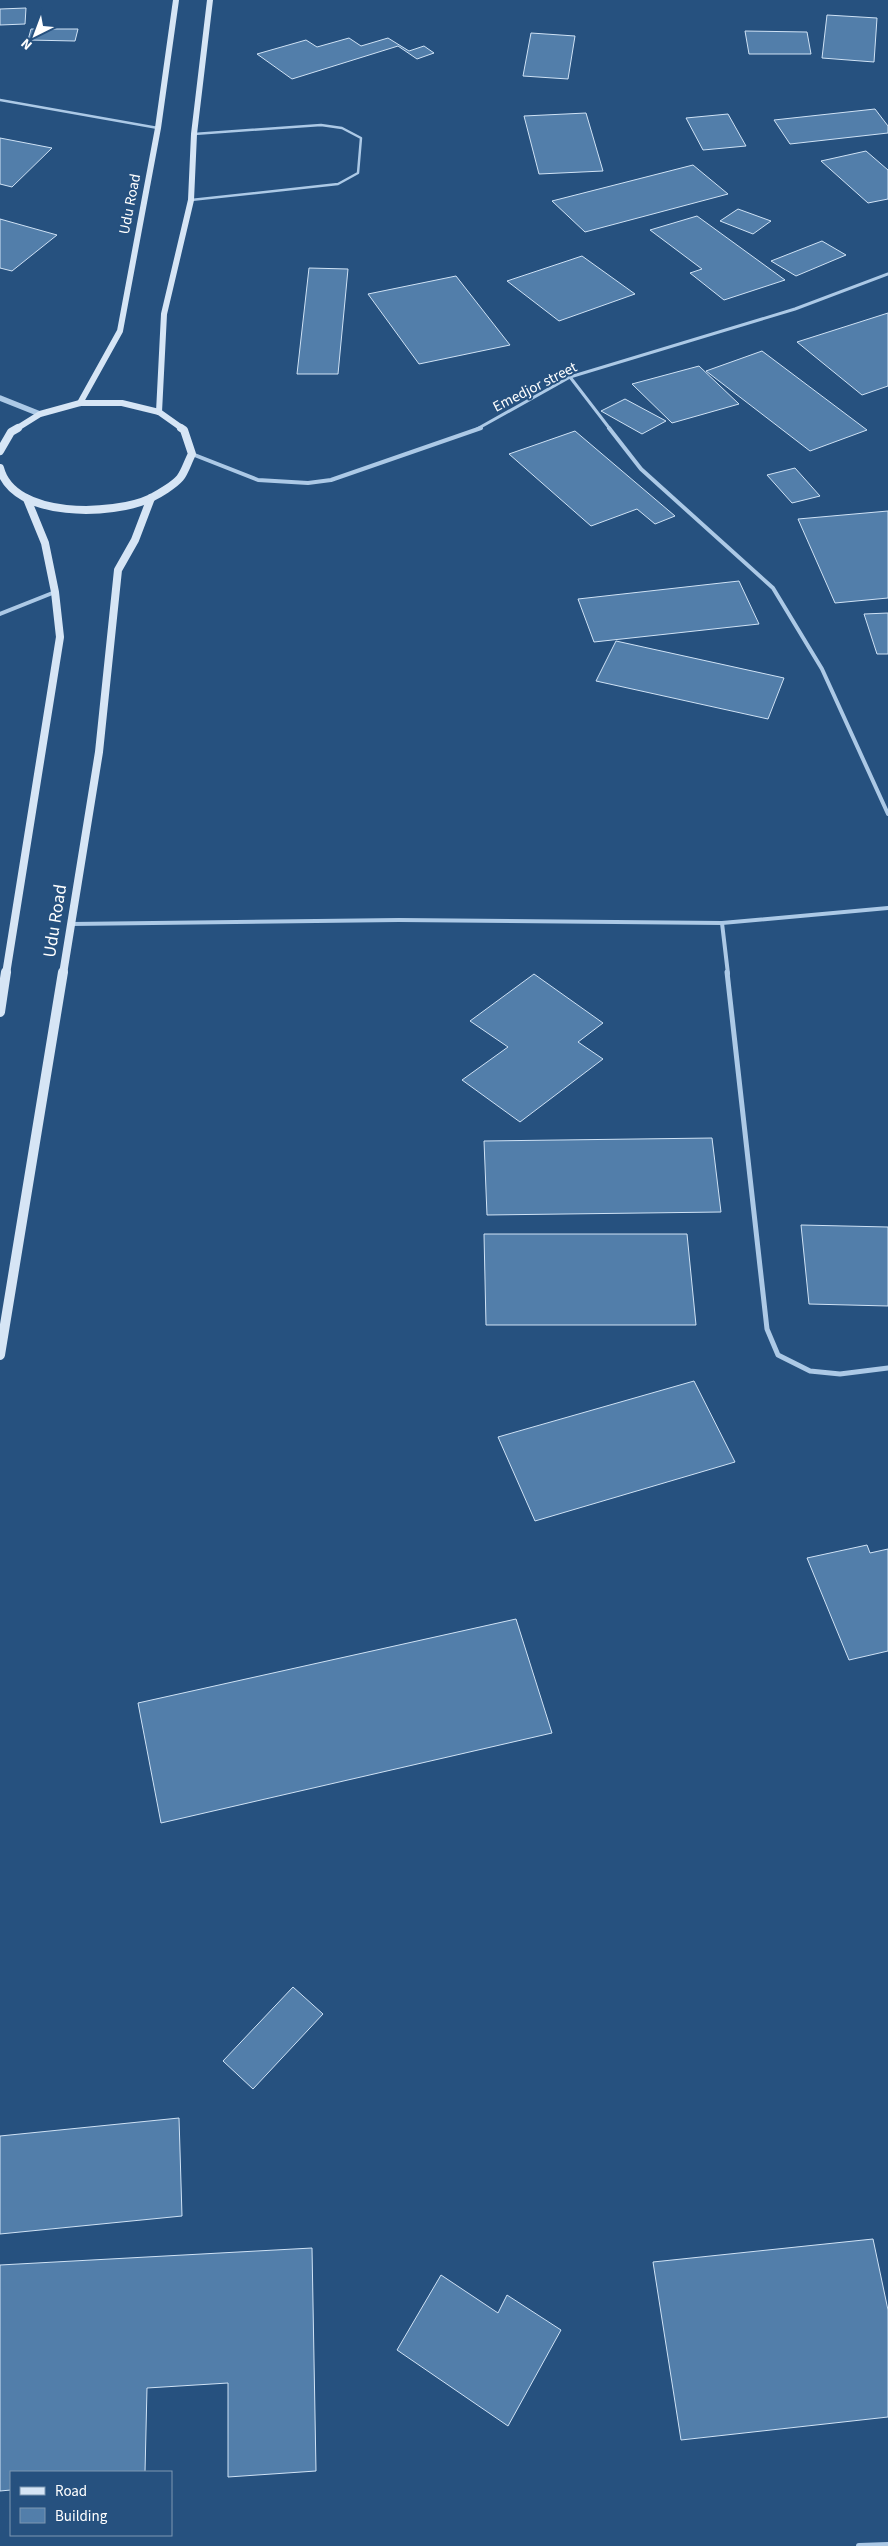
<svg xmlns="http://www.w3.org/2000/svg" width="888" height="2546" font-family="'Source Sans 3',sans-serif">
	<rect width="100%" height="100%" fill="#26517f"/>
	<g fill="#527eaa" stroke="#cfe2f5">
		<path d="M26 8 25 24 0 25V9Z"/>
		<path d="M827 15 877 18 874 62 822 58Z"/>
		<path d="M31 29H78L75 41 28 40Z"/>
		<path d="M745 31 807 32 811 54H749Z"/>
		<path d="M531 33 575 36 568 79 523 76Z"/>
		<path d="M349 38 361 46 388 38 409 51 424 46 434 53 417 59 398 46 292 79 257 54 306 40 317 47Z"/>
		<path d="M875 109 888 126V133L790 144 774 120Z"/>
		<path d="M586 113 603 171 539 174 524 116Z"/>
		<path d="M728 114 746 146 703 150 686 118Z"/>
		<path d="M0 138 52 148 12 187 0 184Z"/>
		<path d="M866 151 888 170V199L868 203 821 161Z"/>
		<path d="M693 165 728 194 585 232 552 201Z"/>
		<path d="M738 209 771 221 753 234 720 221Z"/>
		<path d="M697 216 785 280 724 300 690 273 702 269 650 230Z"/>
		<path d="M0 219 57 235 12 271 0 268Z"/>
		<path d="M822 241 846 255 796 276 771 261Z"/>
		<path d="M582 256 635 294 559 321 507 281Z"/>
		<path d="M309 268 348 269 338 374H297Z"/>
		<path d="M456 276 510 345 419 364 368 294Z"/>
		<path d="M888 313V386L862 395 797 342Z"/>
		<path d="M762 351 867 430 810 451 706 371Z"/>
		<path d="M699 366 739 404 672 423 632 384Z"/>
		<path d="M625 399 666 421 642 434 601 411Z"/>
		<path d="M575 431 675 516 655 524 637 509 591 526 509 454Z"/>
		<path d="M795 468 820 496 792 503 767 475Z"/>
		<path d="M888 511V598L835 603 798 519Z"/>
		<path d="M739 581 759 624 594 642 578 599Z"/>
		<path d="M888 613V654H877L864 614Z"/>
		<path d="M616 641 784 678 768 719 596 681Z"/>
		<path d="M534 974 603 1023 578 1042 603 1059 520 1122 462 1080 508 1047 470 1021Z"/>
		<path d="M712 1138 721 1212 487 1215 484 1141Z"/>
		<path d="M801 1225 888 1227V1306L809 1304Z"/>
		<path d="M484 1234H687L696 1325H486Z"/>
		<path d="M694 1381 735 1462 535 1521 498 1437Z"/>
		<path d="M867 1545 870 1553 888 1549V1651L849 1660 807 1558Z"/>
		<path d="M516 1619 552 1733 161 1823 138 1703Z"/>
		<path d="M293 1987 323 2014 253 2089 223 2061Z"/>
		<path d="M179 2118 182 2216 0 2234V2136Z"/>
		<path d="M873 2239 888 2310V2417L681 2440 653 2262Z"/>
		<path d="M312 2248 316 2471 228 2477V2383L147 2388 145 2472H11V2490L0 2491V2265Z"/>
		<path d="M441 2275 498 2313 507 2295 561 2330 508 2426 397 2350Z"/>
	</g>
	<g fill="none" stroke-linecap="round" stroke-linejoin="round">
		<g stroke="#acc9e6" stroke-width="2.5">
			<path d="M0 100 158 128"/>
			<path d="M191 200 338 184 358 173 361 138 342 128 321 125 194 134"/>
		</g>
		<g stroke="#acc9e6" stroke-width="3">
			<path d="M570 377 610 429"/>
			<path d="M477 429 570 377 795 309 888 274"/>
		</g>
		<g stroke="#acc9e6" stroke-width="4">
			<path d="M609 428 641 469 773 588 822 669 888 814"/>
			<path d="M192 454 258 480 308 483 331 480 481 428"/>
			<path d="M0 614 55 592"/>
			<path d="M722 923 728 974"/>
			<path d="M71 924 399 920 722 923 888 908"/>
		</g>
		<path stroke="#acc9e6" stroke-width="5" d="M727 972 767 1329 778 1355 810 1371 840 1374 888 1368"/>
		<path stroke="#acc9e6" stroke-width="6" d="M859 2546 888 2545"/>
		<path stroke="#acc9e6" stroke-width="5.5" d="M0 398 40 414"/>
		<g stroke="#d6e5f5" stroke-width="6">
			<path d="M80 403 120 331 158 128 176 0"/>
			<path d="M159 412 164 314 191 200 194 134 210 0"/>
			<path d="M16 429 40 414 80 403H122L159 412 183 429"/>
		</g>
		<g stroke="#d6e5f5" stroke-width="8">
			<path d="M0 451 11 432 18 428"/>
			<path d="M0 468C13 519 113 516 151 498 159 494 174 485 180 478 185 472 188 461 192 454L184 430 181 428"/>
			<path d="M6 974 60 637 55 592 45 543 27 499"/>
			<path d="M63 974 99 752 118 570 135 540 151 498"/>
		</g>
		<g stroke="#d6e5f5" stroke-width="10">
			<path d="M0 1012 6 972"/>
			<path d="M0 1355 63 972"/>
		</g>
	</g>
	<g text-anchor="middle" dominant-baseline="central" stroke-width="4" stroke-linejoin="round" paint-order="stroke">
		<g font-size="15" fill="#fff" stroke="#26517f">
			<text transform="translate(130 204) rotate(-79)">Udu Road</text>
			<text transform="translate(535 387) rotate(-27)">Emedjor street</text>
		</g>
		<g font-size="18" fill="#fff" stroke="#26517f">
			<text transform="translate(55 921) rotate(-81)">Udu Road</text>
		</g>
	</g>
	<rect x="10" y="2471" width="162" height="65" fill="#26517f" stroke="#7d97b2"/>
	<rect x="20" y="2487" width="25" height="8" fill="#d6e5f5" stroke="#7d97b2"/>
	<text x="55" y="2496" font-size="15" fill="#ffffff">Road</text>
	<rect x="20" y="2508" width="25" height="15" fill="#527eaa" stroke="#7d97b2"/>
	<text x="55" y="2521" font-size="15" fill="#ffffff">Building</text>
	<g transform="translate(35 35) rotate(222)" stroke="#26517f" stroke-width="4" paint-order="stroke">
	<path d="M0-4L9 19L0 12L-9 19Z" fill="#ffffff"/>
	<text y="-8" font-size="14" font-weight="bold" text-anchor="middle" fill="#ffffff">N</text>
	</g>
</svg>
